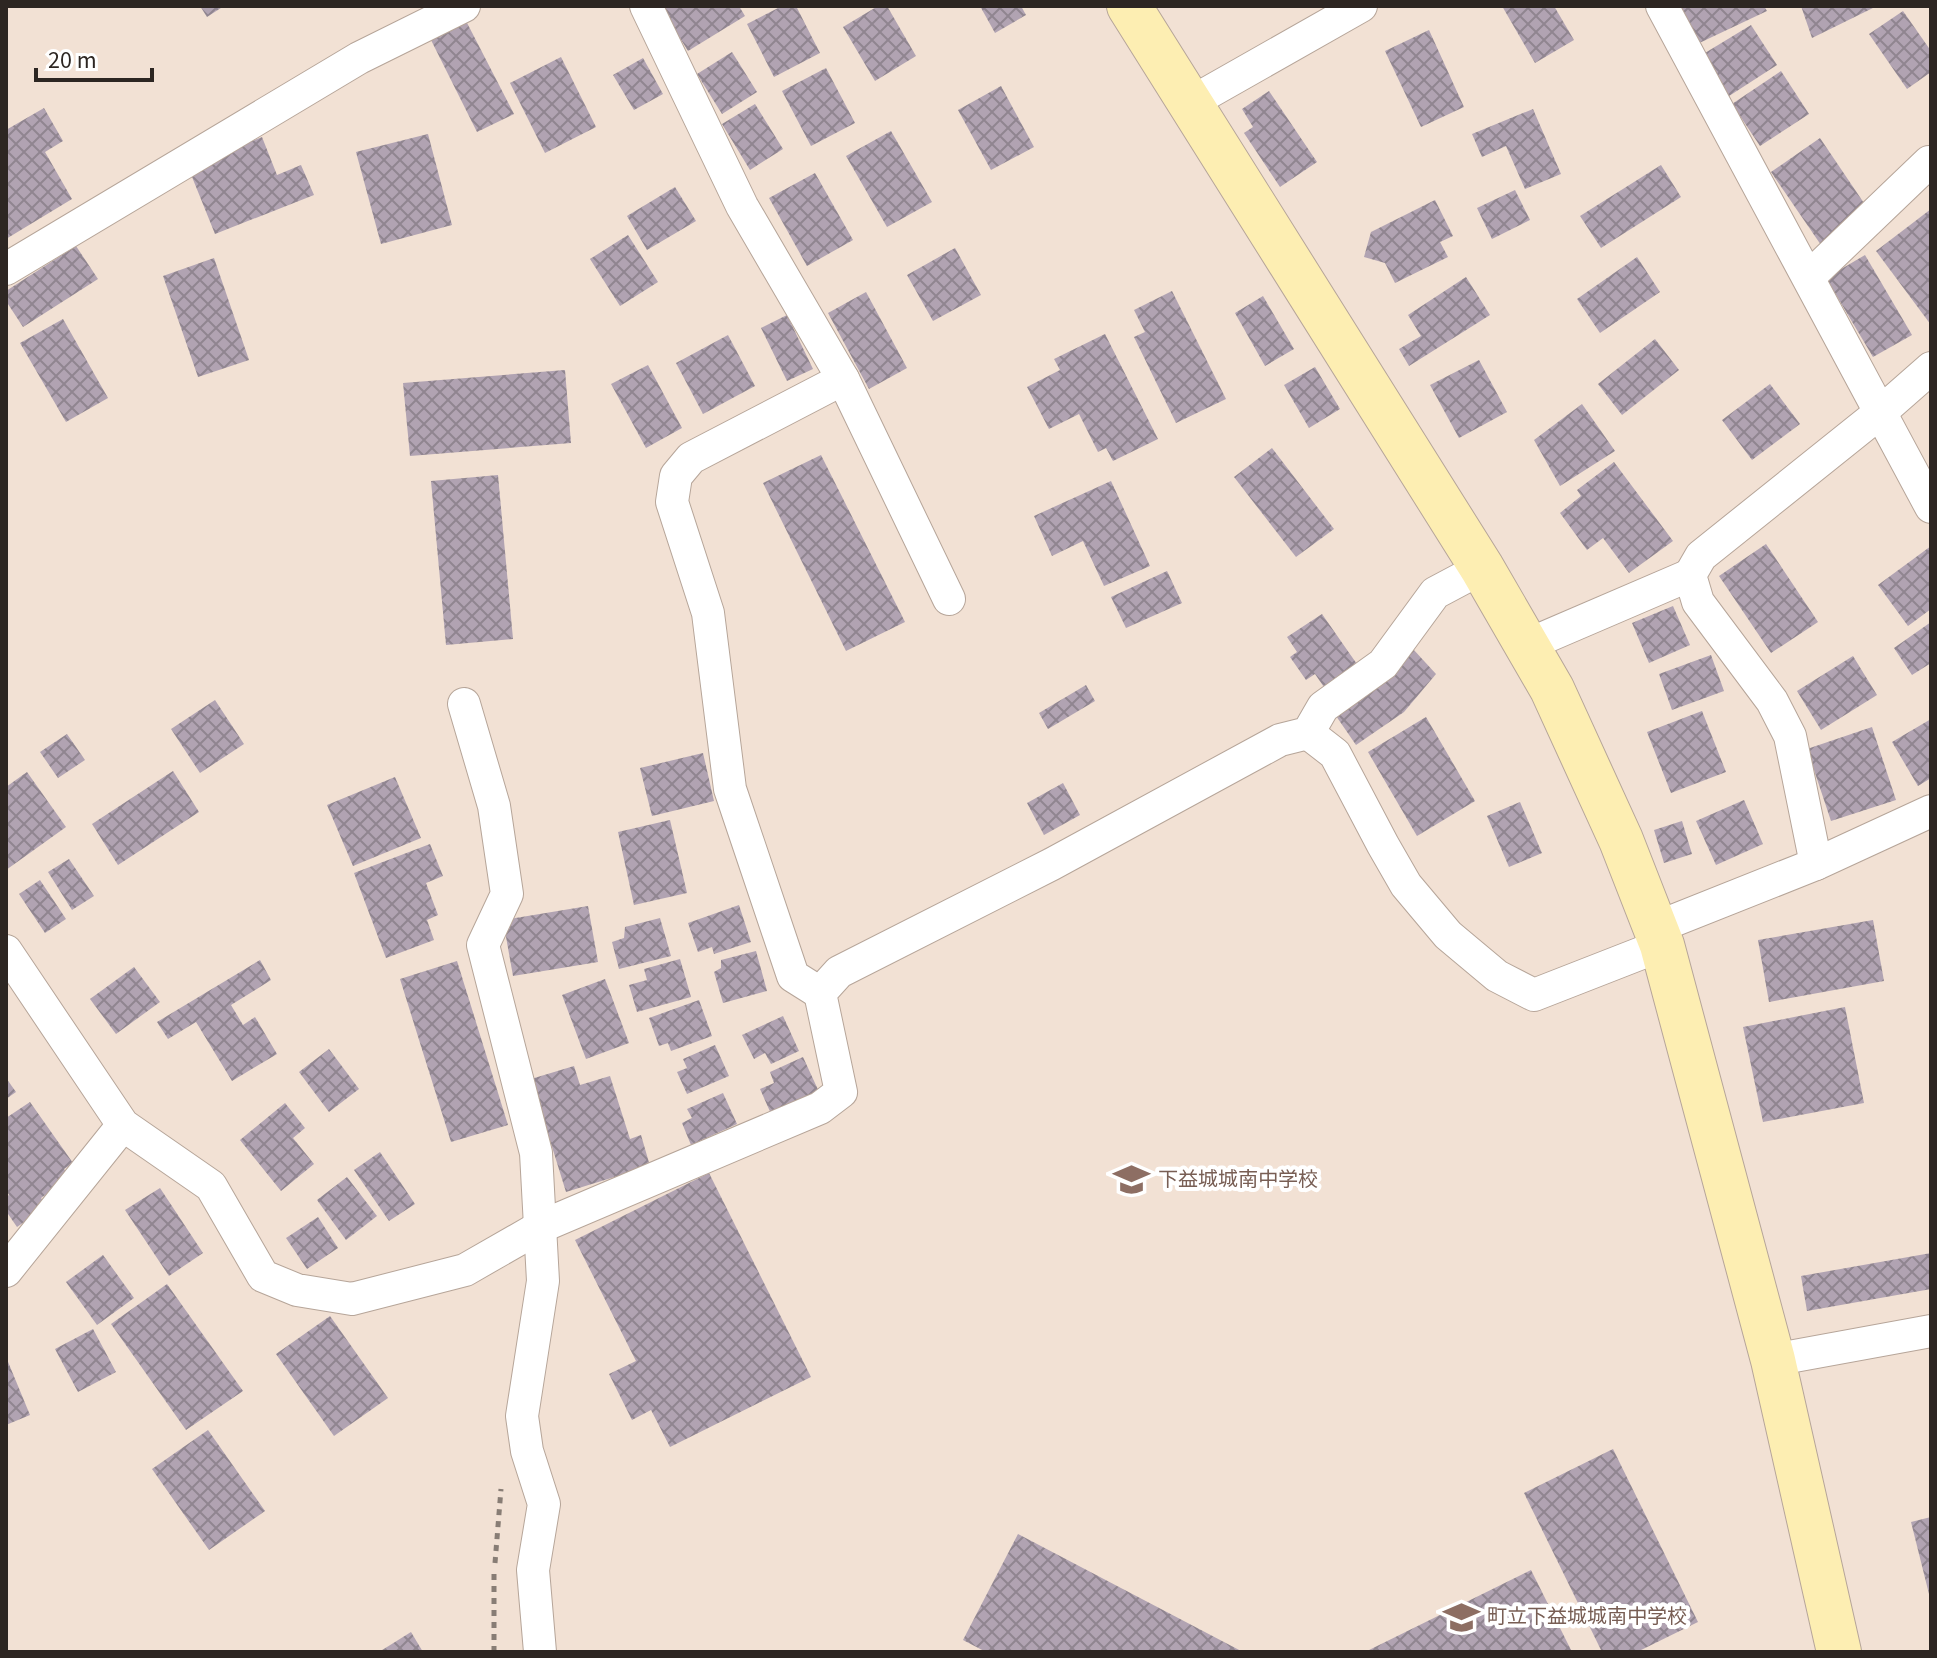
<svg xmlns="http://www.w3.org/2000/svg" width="1937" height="1658" font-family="'Source Sans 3','Noto Sans JP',sans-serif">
	<defs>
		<pattern id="building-cross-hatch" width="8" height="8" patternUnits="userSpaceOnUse" patternTransform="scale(2)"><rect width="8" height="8" fill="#b1a3b2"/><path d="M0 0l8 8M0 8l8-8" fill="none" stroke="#908590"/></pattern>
	</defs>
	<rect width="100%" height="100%" fill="#f2e1d4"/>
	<g fill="url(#building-cross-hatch)">
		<path d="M200 6H224L207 17Z"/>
		<path d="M660 6H739L745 16 688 51Z"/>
		<path d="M782 6H796L820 53 774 77 747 24Z"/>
		<path d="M878 6H887L916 56 875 81 843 27Z"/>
		<path d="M980 6H1021L1026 15 995 33Z"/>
		<path d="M1502 6H1554L1574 40 1535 63Z"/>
		<path d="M1672 6H1764L1767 11 1693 46Z"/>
		<path d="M1801 6H1877L1812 38Z"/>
		<path d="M1903 11 1931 51V72L1907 89 1869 34Z"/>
		<path d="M465 19 514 114 477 132 429 36Z"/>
		<path d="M1751 25 1777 65 1726 98 1700 56Z"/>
		<path d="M1429 30 1464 107 1421 127 1385 51Z"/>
		<path d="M732 52 757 92 722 114 697 74Z"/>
		<path d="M561 57 596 127 545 153 510 83Z"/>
		<path d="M643 58 663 94 634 110 613 75Z"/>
		<path d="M826 68 855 123 811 146 782 91Z"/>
		<path d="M1781 71 1809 114 1760 146 1732 104Z"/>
		<path d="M1001 86 1034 147 991 170 958 110Z"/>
		<path d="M1269 91 1317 162 1280 187 1244 133 1253 127 1242 109Z"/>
		<path d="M755 104 783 149 750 170 722 124Z"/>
		<path d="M44 108 63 141 45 152 72 199 6 239V130Z"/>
		<path d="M1533 109 1561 174 1525 189 1506 146 1482 157 1472 134Z"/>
		<path d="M891 131 932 202 887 227 846 156Z"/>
		<path d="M428 134 452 225 381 244 356 152Z"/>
		<path d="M262 137 277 175 301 165 314 195 215 234 188 167Z"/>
		<path d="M1820 138 1870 212 1821 245 1771 172Z"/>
		<path d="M1661 165 1681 197 1601 248 1580 216Z"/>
		<path d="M815 173 853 240 807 266 769 198Z"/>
		<path d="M675 187 696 221 647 250 627 216Z"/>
		<path d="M1515 190 1530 220 1492 239 1477 208Z"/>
		<path d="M1435 200 1453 236 1440 242 1448 257 1395 283 1385 263 1364 257 1371 232Z"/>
		<path d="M1931 209V325L1876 251Z"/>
		<path d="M628 235 658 282 620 306 590 259Z"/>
		<path d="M76 246 98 279 23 327 6 301V291Z"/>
		<path d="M955 248 981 295 933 321 907 275Z"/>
		<path d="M1865 255 1912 335 1873 357 1826 278Z"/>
		<path d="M1637 257 1660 292 1600 333 1577 299Z"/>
		<path d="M214 258 249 360 198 377 163 276Z"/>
		<path d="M1466 277 1490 315 1409 366 1399 349 1421 336 1408 315Z"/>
		<path d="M1172 291 1226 399 1176 423 1134 337 1145 332 1134 310Z"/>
		<path d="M866 292 907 368 869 389 828 313Z"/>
		<path d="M1263 296 1294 349 1265 366 1235 313Z"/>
		<path d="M787 315 813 369 787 381 761 328Z"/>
		<path d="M63 319 108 398 66 422 20 343Z"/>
		<path d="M1105 334 1158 439 1113 461 1106 448 1098 452 1079 414 1049 429 1027 387 1060 370 1054 359Z"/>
		<path d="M728 335 755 386 703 414 676 363Z"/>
		<path d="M1655 339 1679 370 1622 415 1598 384Z"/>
		<path d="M1479 360 1507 412 1459 438 1430 385Z"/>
		<path d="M648 365 682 428 646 448 611 384Z"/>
		<path d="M1315 367 1340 409 1309 428 1284 385Z"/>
		<path d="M565 370 571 443 410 456 403 383Z"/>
		<path d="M1770 384 1800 424 1752 460 1722 420Z"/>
		<path d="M1582 404 1615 451 1560 486 1534 440Z"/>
		<path d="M1272 448 1334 529 1296 557 1234 477Z"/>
		<path d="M821 455 905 622 846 651 763 483Z"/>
		<path d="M1614 462 1673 541 1629 573 1603 538 1587 550 1560 513 1581 496 1577 490Z"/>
		<path d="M498 475 513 639 446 645 431 481Z"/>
		<path d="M1111 481 1150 566 1104 586 1083 541 1052 556 1034 516Z"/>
		<path d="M1766 544 1818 622 1771 653 1719 576Z"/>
		<path d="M1931 546V609L1908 626 1878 585Z"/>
		<path d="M1167 571 1182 603 1126 628 1111 597Z"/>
		<path d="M1673 606 1690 645 1649 663 1632 623Z"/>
		<path d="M1322 614 1359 667 1326 690 1315 674 1306 680 1290 657 1297 652 1287 637Z"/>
		<path d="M1931 622V663L1912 675 1894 648Z"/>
		<path d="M1413 649 1436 674 1404 712 1356 745 1334 713Z"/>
		<path d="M1711 655 1724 691 1672 710 1659 674Z"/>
		<path d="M1853 656 1877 695 1821 730 1797 691Z"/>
		<path d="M1086 685 1095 701 1048 729 1039 713Z"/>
		<path d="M215 700 244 744 200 773 171 729Z"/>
		<path d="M1702 711 1726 772 1671 793 1647 732Z"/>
		<path d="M1426 717 1475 801 1417 836 1368 752Z"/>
		<path d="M1931 719V778L1918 786 1892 742Z"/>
		<path d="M1872 727 1896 800 1831 821 1807 749Z"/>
		<path d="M67 734 85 760 58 778 40 752Z"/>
		<path d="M703 753 714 801 652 816 640 768Z"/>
		<path d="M173 771 199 812 118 865 92 824Z"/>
		<path d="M27 772 66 827 6 870V787Z"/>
		<path d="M395 777 421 838 353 866 327 805Z"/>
		<path d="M1063 783 1080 815 1044 835 1027 803Z"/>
		<path d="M1744 800 1763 844 1716 865 1696 821Z"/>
		<path d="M1520 802 1542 853 1509 867 1487 816Z"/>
		<path d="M670 820 687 893 634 905 618 832Z"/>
		<path d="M1682 821 1692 854 1664 863 1654 830Z"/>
		<path d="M430 844 443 876 426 883 438 915 427 920 434 940 386 958 354 873Z"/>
		<path d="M69 859 94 896 72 910 48 872Z"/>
		<path d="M40 880 66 919 45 933 19 894Z"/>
		<path d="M739 905 751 942 714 954 712 947 698 952 688 923Z"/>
		<path d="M588 906 598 962 513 976 503 920Z"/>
		<path d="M660 918 671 956 619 969 612 942 624 938 625 927Z"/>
		<path d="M1873 920 1884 981 1769 1002 1758 940Z"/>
		<path d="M756 951 767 991 723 1003 714 972 721 968V960Z"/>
		<path d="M680 959 691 997 637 1012 629 985 647 980 644 969Z"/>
		<path d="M260 960 271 980 231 1005 243 1025 255 1017 277 1054 232 1081 196 1022 168 1039 157 1022Z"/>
		<path d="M457 961 508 1125 451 1142 400 979Z"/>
		<path d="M134 967 160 1002 116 1034 90 999Z"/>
		<path d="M605 979 629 1043 586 1059 562 995Z"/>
		<path d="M699 1000 712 1036 671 1051 668 1043 659 1046 649 1018Z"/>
		<path d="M1845 1007 1864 1103 1763 1122 1743 1027Z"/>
		<path d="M783 1016 799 1051 771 1064 765 1053 754 1059 742 1035Z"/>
		<path d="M715 1045 729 1076 687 1094 677 1072 687 1068 683 1059Z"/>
		<path d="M329 1049 359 1089 329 1112 299 1072Z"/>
		<path d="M803 1057 820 1094 772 1116 760 1089 774 1083 770 1072Z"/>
		<path d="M574 1066 580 1085 610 1076 630 1139 641 1135 650 1166 566 1192 531 1079Z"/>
		<path d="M6 1078 16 1092 6 1099Z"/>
		<path d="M723 1093 737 1124 691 1145 682 1123 692 1118 687 1109Z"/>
		<path d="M30 1102 73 1163 64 1169 70 1178 41 1198 47 1206 17 1227 6 1211V1197L9 1195 6 1190V1118Z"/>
		<path d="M285 1103 305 1128 293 1138 314 1164 281 1191 240 1140Z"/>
		<path d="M380 1152 415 1204 389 1221 354 1170Z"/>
		<path d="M709 1173 811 1377 670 1447 651 1410 632 1420 609 1374 636 1361 575 1240Z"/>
		<path d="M347 1177 377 1216 346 1240 317 1200Z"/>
		<path d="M160 1188 203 1253 169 1276 125 1210Z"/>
		<path d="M318 1217 338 1248 307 1269 286 1238Z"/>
		<path d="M1931 1253V1289L1807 1311 1801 1276Z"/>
		<path d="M103 1255 134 1298 97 1325 66 1282Z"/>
		<path d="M167 1284 243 1391 186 1430 111 1324Z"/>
		<path d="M330 1316 388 1398 334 1436 276 1354Z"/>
		<path d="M93 1329 116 1372 78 1392 55 1349Z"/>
		<path d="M6 1357 30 1415 6 1425Z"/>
		<path d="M208 1430 265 1511 209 1550 152 1469Z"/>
		<path d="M1613 1449 1698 1622 1637 1652H1602L1524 1493Z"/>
		<path d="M1931 1517V1598H1930L1911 1522Z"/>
		<path d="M1018 1534 1243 1652H986L963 1640Z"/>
		<path d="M1531 1570 1572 1652H1365Z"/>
		<path d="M411 1632 423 1652H379Z"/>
	</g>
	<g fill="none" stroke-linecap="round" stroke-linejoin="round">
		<defs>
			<g id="street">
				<path d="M646 6 742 206 843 379 691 458 676 476 672 502 708 613 730 789 793 976 820 993"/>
				<path d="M1662 6 1931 507"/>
				<path d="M1190 103 1361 6"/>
				<path d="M6 269 359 58 464 6"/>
				<path d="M1809 277 1929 162 1931 164"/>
				<path d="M843 379 949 599"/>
				<path d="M1527 645 1690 575"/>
				<path d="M464 704 494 806 507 894 483 945 536 1153 543 1281 522 1416 527 1451 544 1504 533 1570 540 1652"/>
				<path d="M1308 733 1335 754 1383 845 1406 885 1448 935 1497 976 1534 995 1662 945"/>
				<path d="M1816 864 1931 811"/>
				<path d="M1655 928 1816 864 1790 736 1772 701 1698 602 1690 575 1701 556 1882 411 1931 368"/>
				<path d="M6 951 123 1125 211 1186 263 1276 297 1290 352 1299 465 1270 540 1227 820 1108 841 1092 820 993 839 972 1052 864 1280 740 1308 733 1323 707 1383 664 1435 593 1482 568"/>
				<path d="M6 1271 123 1125"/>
				<path d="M1773 1360 1931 1331"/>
			</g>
			<path id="secondary" d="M1129 6 1482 568 1552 689 1621 840 1662 945 1773 1360 1839 1652"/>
		</defs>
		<use href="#street" stroke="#b6a599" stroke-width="34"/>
		<use href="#secondary" stroke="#b6a599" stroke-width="46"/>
		<g stroke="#887d75" stroke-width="5" stroke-dasharray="6 6" stroke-linecap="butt">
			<path d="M495 1563 501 1489"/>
			<path d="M494 1652V1573"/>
		</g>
		<use href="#street" stroke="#fff" stroke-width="32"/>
		<use href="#secondary" stroke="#fdeeb2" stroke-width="44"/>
	</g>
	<defs>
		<symbol id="school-bare" viewBox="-9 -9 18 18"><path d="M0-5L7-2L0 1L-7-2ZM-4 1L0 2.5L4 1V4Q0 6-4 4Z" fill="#8d6e63" stroke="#fff" stroke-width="2.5" paint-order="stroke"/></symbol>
	</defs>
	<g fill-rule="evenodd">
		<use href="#school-bare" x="1106" y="1154" width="51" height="51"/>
		<use href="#school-bare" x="1436" y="1592" width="51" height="51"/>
	</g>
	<g text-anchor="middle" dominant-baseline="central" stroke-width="8" stroke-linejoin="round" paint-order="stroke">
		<g font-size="20" fill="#785e54" stroke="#fff" text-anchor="start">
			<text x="1158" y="1180">下益城城南中学校</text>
			<text x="1487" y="1617">町立下益城城南中学校</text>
		</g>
	</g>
	<rect width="1937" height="1658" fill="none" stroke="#2d2622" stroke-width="16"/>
	<path d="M36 68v12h116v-12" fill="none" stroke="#2d2622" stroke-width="4"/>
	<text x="48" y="68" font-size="24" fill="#2d2622" stroke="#ffffff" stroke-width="6" paint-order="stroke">20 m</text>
</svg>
